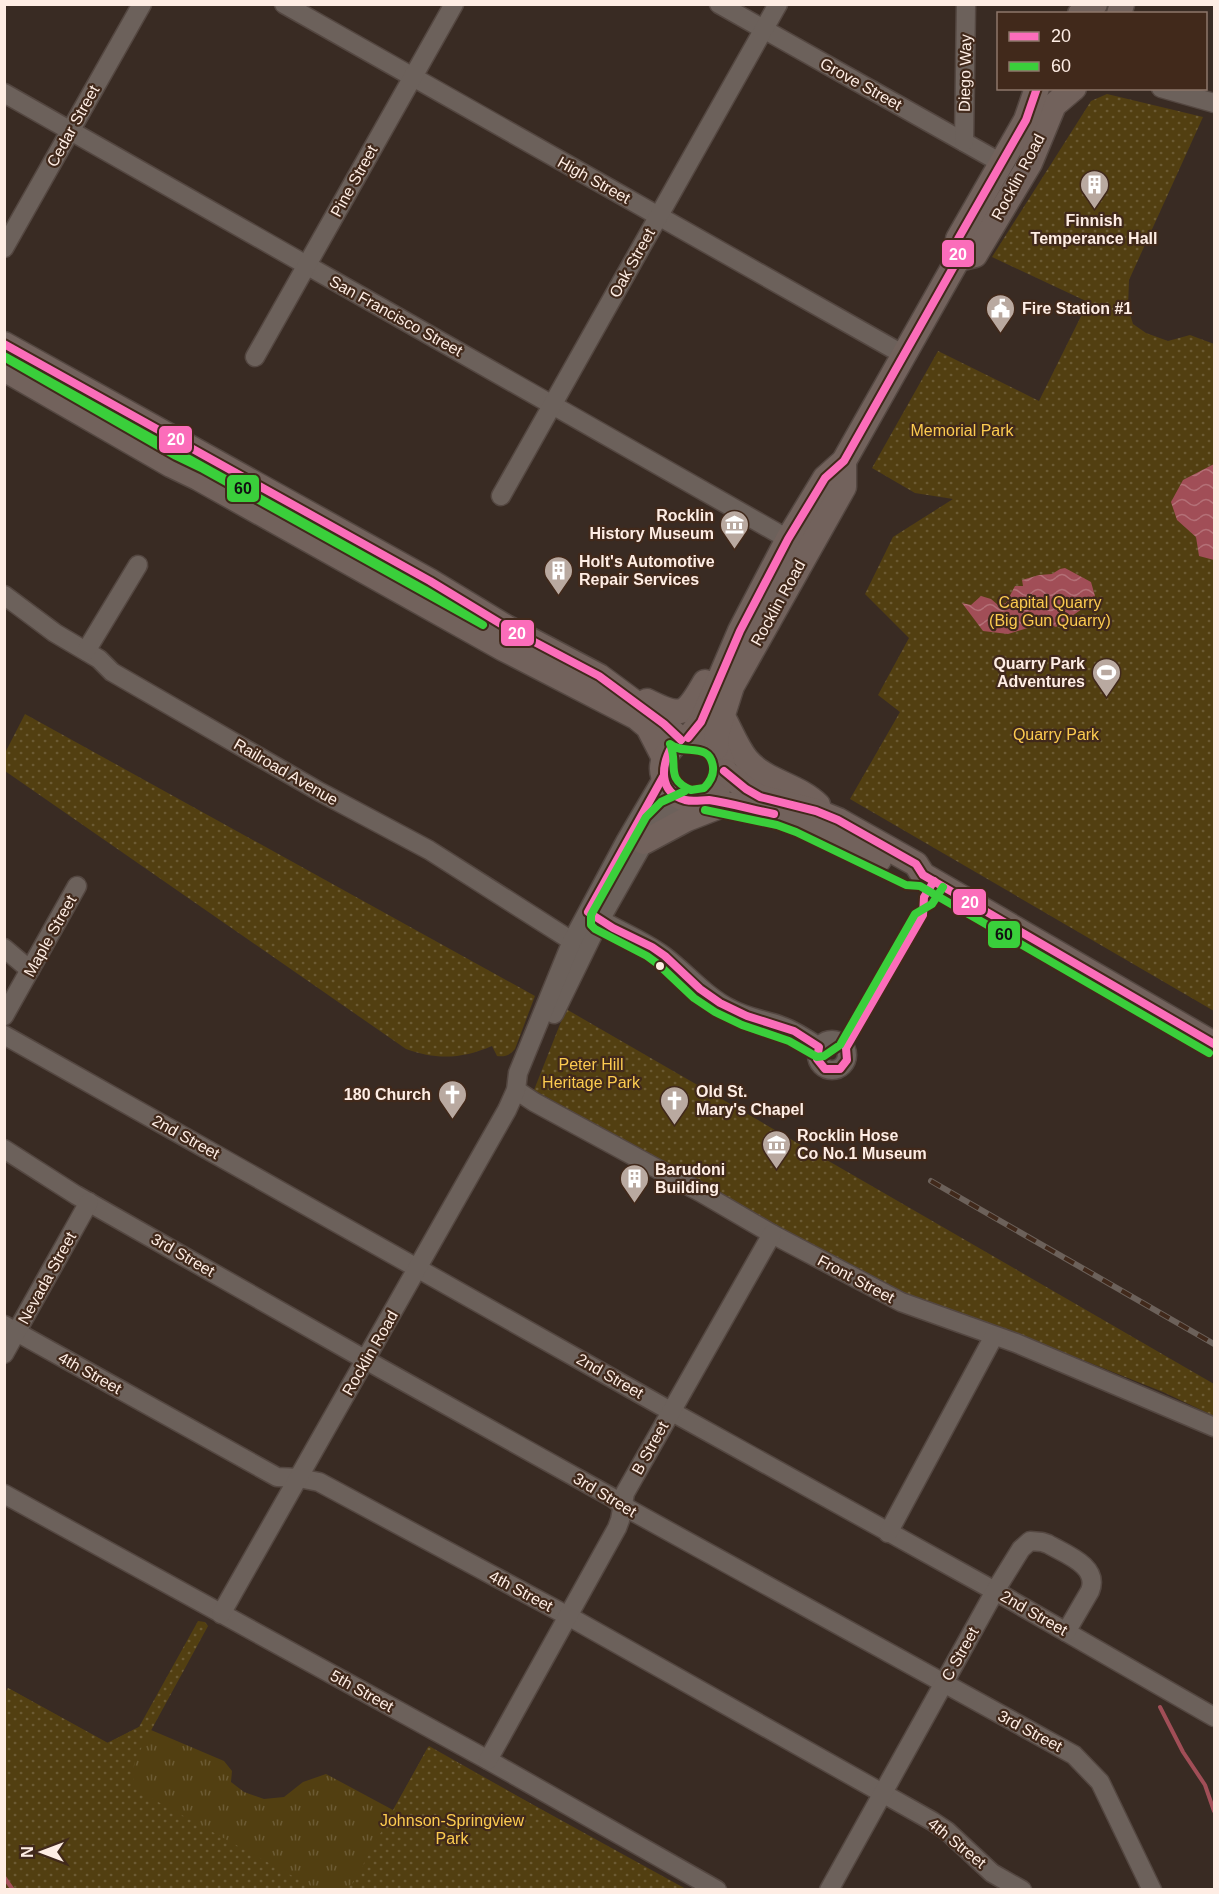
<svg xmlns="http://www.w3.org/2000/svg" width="1219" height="1894" font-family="Helvetica,sans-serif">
	<defs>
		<pattern id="grass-tufts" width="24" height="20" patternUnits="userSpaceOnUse" patternTransform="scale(1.5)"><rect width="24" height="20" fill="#523f11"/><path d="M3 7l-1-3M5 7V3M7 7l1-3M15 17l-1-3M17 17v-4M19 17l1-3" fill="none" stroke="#6c5b34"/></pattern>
		<pattern id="park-dots" width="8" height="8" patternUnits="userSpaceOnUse" patternTransform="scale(1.5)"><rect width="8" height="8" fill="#523f11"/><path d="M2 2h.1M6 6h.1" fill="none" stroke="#6c5b34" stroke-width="1.8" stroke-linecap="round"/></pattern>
		<pattern id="water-waves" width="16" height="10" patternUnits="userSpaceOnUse" patternTransform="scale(1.5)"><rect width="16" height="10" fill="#a14e57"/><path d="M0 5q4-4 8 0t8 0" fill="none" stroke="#b47077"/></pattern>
	</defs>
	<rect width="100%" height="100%" fill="#392b23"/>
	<path fill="url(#grass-tufts)" d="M8 1688 107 1743 139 1727 151 1730 224 1761 232 1771 231 1782 244 1792 264 1799 284 1797 303 1782 326 1774 393 1810 429 1746 627 1858 618 1890 24 1889 5 1871 4 1695Z"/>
	<g fill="url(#park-dots)">
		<path d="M1107 94 1203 117 1129 280 1128 307 1133 324 1146 333 1168 341 1190 335 1214 344V1011L850 799 900 712 878 695 909 638 865 594 893 537 953 499 915 493 872 468 938 351 1039 401 1088 302 992 257 1091 101Z"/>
		<path d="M25 714 535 996 515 1049C510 1055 505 1057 497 1056L492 1046C462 1059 436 1060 406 1049L5 771V753Z"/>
		<path d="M566 1009 1214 1384V1416L1163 1392 1020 1335 972 1321 868 1277 534 1090Z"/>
		<path d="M198 1621 205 1622 208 1626 136 1758C131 1772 131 1783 142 1793L316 1889H5L4 1695 8 1688 108 1743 139 1727Z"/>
		<path d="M428 1747 686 1889H345L353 1883Z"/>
	</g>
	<g fill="url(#water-waves)">
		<path d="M1214 464V560L1199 556 1196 537 1177 520 1171 502 1183 480Z"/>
		<path d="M1065 568 1091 582 1095 596 1082 609 1056 627 1045 623 1008 634 983 631 962 603 971 605 981 596 991 599 998 605 1006 603 1015 586H1023L1022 580 1039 575 1052 574 1060 569Z"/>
	</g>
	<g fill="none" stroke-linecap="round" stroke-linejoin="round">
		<g stroke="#a14e57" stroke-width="4">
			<path d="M1160 1707 1183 1752 1205 1785 1214 1811"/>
			<path d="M4 1877 13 1890"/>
		</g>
		<defs>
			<g id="minor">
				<path d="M284 4 904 355"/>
				<path d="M719 4 1003 164"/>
				<path d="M1161 88 1214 103"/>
				<path d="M4 93 788 539"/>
				<path d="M964 142 966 4"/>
				<path d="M4 248 142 4"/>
				<path d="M255 357 454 4"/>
				<path d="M501 496 778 4"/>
				<path d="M4 595 55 633 99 659 112 672 320 792 429 850 572 941"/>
				<path d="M86 651 138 565"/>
				<path d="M592 915C615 929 641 939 663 955 687 973 705 996 731 1009 746 1017 763 1020 779 1025 794 1030 806 1038 819 1047"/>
				<path d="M4 948 30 970"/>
				<path d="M554 1014 600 920 655 823 667 811 689 801"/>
				<path d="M4 1016 77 886"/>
				<path d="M4 1035 665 1408 995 1591 1214 1717"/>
				<circle cx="832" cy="1055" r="15"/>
				<path d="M516 1090 534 1102 700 1192 772 1234 901 1302 1016 1343 1214 1427"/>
				<path d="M4 1149 76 1195 380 1368 613 1498 623 1506 1074 1755 1100 1782 1152 1890"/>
				<path d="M4 1325 277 1477 299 1478 319 1482 568 1616 932 1821 947 1831 992 1873 1022 1890"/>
				<path d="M4 1354 89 1202"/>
				<path d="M4 1494 488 1760 717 1890"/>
				<path d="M888 1533 994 1336"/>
				<path d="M221 1614 507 1110 516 1090 518 1073 572 941 626 840 663 777"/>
				<path d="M488 1760 617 1528 620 1520 625 1493 772 1234"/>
				<path d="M829 1890 995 1591 1021 1549 1030 1541 1042 1542 1048 1544C1065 1554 1100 1566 1090 1591L1066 1632"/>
			</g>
			<g id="major">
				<path d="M1080 14 1095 4"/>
				<path d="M1119 14 1122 4"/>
				<path d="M958 259 975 255 1030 163 1054 105 1074 88"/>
				<path d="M4 344 430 581 506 627 599 676 664 724 681 740"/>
				<path d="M4 369 171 465 198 478 502 648 636 717 648 727 664 758"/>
				<path d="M647 701C683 719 686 715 705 682"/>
				<path d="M722 715C730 729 737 748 747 760 766 782 798 785 818 805"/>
				<path d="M688 738 701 722 740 631 788 539 825 478 844 461 958 259V239L1026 120 1037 88"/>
				<path d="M688 738C717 741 733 763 717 790 698 821 646 784 667 754 673 745 678 740 688 738Z"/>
				<path d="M716 748 717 733 732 686 844 487V461"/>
				<path d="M724 771 746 789 760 797 816 811 838 820 916 864 923 875 1214 1044"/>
				<path d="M707 800 780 815 800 822 879 860"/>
				<path d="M644 842 687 819 720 806"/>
			</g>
		</defs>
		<use href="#minor" stroke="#544741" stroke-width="21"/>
		<use href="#major" stroke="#544741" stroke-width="27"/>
		<use href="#minor" stroke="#6c615b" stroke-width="18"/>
		<use href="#major" stroke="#72625c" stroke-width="24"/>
		<defs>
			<path id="rail" d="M931 1181 1214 1344"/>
		</defs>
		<use href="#rail" stroke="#6c615a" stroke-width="6"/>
		<use href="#rail" stroke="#41291b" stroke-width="4" stroke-dasharray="11" stroke-linecap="butt"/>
		<defs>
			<g id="bus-1">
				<path d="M4 344 430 581 506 627 599 676 664 724 681 740"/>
				<path d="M688 738 701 722 740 631 788 539 825 478 844 461 958 259V239L1026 120 1037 88"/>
				<path d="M672 746C661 766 658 792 685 800 694 802 701 800 709 800 731 803 753 810 774 814"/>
				<path d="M724 771 746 789 760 797 816 811 838 820 916 864 923 875 1214 1044"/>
				<path d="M663 777 588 912 613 928 652 947 665 956 700 989 720 1003 747 1016 794 1031 819 1047 817 1059 825 1069H840L847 1060 846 1048 923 915 924 897 934 881"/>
			</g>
			<g id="bus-2">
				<path d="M4 356 425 590 483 625 203 469 176 456 9 360"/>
				<path d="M670 744C683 756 710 741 713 767 714 776 710 782 704 788L691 790C664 778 679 765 670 744Z"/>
				<path d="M685 791 661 802 646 817 591 915V925L595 929 647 956 658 964 694 998 715 1012 742 1025 789 1041 817 1057 824 1056 840 1045 915 914 932 904 943 887"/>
				<path d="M705 810 777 825 796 832 906 885 920 886 1209 1053"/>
			</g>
		</defs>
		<use href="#bus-1" stroke="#41291b" stroke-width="12"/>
		<use href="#bus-2" stroke="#41291b" stroke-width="12"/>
		<use href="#bus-1" stroke="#fb6dba" stroke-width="8"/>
		<use href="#bus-2" stroke="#3acf3b" stroke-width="8"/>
	</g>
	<defs>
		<symbol id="building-pin" viewBox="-11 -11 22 30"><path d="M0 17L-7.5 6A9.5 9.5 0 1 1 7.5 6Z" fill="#b9a9a0" stroke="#41291b"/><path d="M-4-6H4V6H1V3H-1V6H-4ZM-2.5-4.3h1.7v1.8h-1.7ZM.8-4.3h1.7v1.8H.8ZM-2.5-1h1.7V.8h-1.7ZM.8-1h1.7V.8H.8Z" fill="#fff"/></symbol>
		<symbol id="civic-pin" viewBox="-11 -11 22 30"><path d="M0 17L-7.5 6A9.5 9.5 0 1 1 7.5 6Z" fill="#b9a9a0" stroke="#41291b"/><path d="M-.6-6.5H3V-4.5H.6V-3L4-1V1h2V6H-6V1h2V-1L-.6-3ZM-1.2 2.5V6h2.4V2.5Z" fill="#fff"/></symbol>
		<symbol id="museum-pin" viewBox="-11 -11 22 30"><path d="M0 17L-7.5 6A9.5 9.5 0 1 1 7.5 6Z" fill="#b9a9a0" stroke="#41291b"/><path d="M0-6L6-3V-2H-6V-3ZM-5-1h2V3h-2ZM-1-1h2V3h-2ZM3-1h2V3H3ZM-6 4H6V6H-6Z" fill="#fff"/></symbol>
		<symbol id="stadium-pin" viewBox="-11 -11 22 30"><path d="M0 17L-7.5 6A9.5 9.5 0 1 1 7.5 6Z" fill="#b9a9a0" stroke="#41291b"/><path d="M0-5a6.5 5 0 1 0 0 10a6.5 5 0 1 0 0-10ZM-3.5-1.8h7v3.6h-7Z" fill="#fff"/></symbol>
		<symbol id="church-pin" viewBox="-11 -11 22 30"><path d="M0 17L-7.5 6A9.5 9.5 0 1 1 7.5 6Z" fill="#b9a9a0" stroke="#41291b"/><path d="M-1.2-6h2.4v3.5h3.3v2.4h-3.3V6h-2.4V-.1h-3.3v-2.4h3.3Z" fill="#fff"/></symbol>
	</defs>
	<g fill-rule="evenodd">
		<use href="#building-pin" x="1078" y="168" width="33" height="45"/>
		<use href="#civic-pin" x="984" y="292" width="33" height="45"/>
		<use href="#museum-pin" x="718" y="508" width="33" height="45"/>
		<use href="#building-pin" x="542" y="554" width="33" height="45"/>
		<use href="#stadium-pin" x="1090" y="656" width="33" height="45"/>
		<use href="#church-pin" x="436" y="1078" width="33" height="45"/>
		<use href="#church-pin" x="658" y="1084" width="33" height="45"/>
		<use href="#museum-pin" x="760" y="1128" width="33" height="45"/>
		<use href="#building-pin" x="618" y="1162" width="33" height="45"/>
	</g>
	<circle fill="#feede4" stroke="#41291b" stroke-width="2" cx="660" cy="966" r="5"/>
	<g text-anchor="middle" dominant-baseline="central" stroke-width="4.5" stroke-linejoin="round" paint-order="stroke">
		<g font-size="16" fill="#feede4" stroke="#41291b">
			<text transform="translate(965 73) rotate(-89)">Diego Way</text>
			<text transform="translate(861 84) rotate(29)">Grove Street</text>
			<text transform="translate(73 126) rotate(-61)">Cedar Street</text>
			<text transform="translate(1018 177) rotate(-62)">Rocklin Road</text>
			<text transform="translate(594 180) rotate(29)">High Street</text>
			<text transform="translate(354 181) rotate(-61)">Pine Street</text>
			<text transform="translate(632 263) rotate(-61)">Oak Street</text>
			<text transform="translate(396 316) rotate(29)">San Francisco Street</text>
			<text transform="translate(778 603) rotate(-61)">Rocklin Road</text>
			<text transform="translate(286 772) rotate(30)">Railroad Avenue</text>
			<text transform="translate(50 936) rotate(-61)">Maple Street</text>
			<text transform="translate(186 1137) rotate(29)">2nd Street</text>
			<text transform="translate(183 1255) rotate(30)">3rd Street</text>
			<text transform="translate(47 1278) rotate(-61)">Nevada Street</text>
			<text transform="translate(856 1279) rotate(28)">Front Street</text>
			<text transform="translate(370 1353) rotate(-60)">Rocklin Road</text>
			<text transform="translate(90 1373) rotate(29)">4th Street</text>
			<text transform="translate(610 1376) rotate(30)">2nd Street</text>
			<text transform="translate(650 1448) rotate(-61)">B Street</text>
			<text transform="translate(605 1495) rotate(31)">3rd Street</text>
			<text transform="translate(521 1591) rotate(28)">4th Street</text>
			<text transform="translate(1034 1613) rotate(30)">2nd Street</text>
			<text transform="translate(960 1654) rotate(-61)">C Street</text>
			<text transform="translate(362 1691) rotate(29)">5th Street</text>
			<text transform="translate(1030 1731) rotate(28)">3rd Street</text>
			<text transform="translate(957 1843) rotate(39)">4th Street</text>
		</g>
		<g font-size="16" font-weight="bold" fill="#feede4" stroke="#41291b" text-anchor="start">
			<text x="1094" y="220" text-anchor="middle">Finnish<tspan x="1094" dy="18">Temperance Hall</tspan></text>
			<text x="1022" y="308">Fire Station #1</text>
			<text x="714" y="515" text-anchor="end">Rocklin<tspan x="714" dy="18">History Museum</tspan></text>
			<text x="579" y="561">Holt's Automotive<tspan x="579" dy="18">Repair Services</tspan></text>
			<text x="1085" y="663" text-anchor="end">Quarry Park<tspan x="1085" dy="18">Adventures</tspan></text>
			<text x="696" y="1091">Old St.<tspan x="696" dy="18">Mary's Chapel</tspan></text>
			<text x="431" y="1094" text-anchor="end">180 Church</text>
			<text x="797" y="1135">Rocklin Hose<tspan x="797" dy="18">Co No.1 Museum</tspan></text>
			<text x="655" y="1169">Barudoni<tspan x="655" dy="18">Building</tspan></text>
		</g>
		<g font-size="16" fill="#fccb50" stroke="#41291b">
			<text x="962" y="430">Memorial Park</text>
			<text x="1050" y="602">Capital Quarry<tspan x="1050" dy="18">(Big Gun Quarry)</tspan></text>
			<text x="1056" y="734">Quarry Park</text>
			<text x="591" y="1064">Peter Hill<tspan x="591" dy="18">Heritage Park</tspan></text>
			<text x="452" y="1820">Johnson-Springview<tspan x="452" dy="18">Park</tspan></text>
		</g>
	</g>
	<g stroke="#41291b" stroke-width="2">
		<rect x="941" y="239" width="34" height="29" rx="6" fill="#fb6dba"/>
		<rect x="158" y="425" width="35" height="29" rx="6" fill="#fb6dba"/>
		<rect x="226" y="474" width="34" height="29" rx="6" fill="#3acf3b"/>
		<rect x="500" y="619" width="35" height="28" rx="6" fill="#fb6dba"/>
		<rect x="952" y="888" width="35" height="28" rx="6" fill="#fb6dba"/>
		<rect x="987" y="920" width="34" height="29" rx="6" fill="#3acf3b"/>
	</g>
	<g font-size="16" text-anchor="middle" font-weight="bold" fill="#fff">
		<text x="958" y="260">20</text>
		<text x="176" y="445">20</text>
		<text x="517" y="639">20</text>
		<text x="970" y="908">20</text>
	</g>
	<g font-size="16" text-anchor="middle" font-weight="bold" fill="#111">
		<text x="243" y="494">60</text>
		<text x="1004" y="940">60</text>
	</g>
	<rect width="1219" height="1894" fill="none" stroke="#feede4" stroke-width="12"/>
	<rect x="997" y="12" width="210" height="78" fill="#41291b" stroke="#8d776b" stroke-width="1.5"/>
	<rect x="1009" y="32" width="30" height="9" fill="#fb6dba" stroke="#8d776b" stroke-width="1.5"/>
	<text x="1051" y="42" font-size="18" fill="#feede4">20</text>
	<rect x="1009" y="62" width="30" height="9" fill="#3acf3b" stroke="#8d776b" stroke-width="1.5"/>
	<text x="1051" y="72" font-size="18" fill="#feede4">60</text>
	<g transform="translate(42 1852) rotate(270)" stroke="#41291b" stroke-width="4.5" paint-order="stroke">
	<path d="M0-4.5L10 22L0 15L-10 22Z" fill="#feede4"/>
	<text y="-9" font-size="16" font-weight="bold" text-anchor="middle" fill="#feede4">N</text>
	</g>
</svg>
